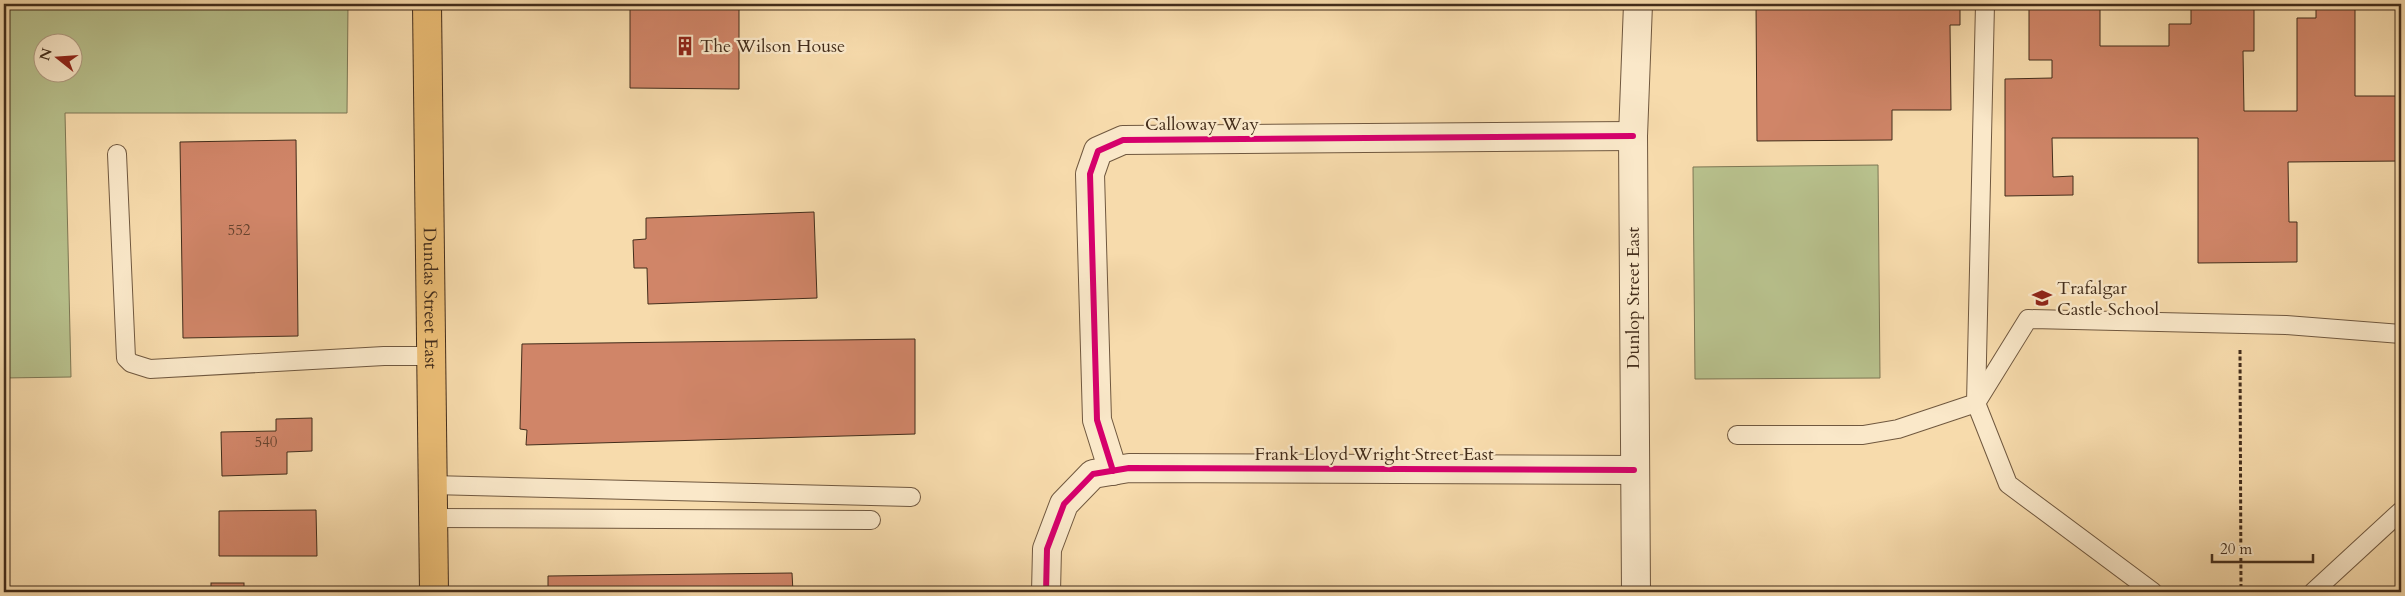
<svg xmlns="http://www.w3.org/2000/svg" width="2405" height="596" font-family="Cardo,serif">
	<rect width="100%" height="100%" fill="#f7dbac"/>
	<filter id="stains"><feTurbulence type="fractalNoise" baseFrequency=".004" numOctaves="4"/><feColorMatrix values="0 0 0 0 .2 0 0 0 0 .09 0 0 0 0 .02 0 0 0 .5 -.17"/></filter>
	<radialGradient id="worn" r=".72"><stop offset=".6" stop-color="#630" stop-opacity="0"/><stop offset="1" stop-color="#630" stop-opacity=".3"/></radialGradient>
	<g fill="#b8c18d" stroke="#7e7754" fill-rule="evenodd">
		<path d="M4 4H348L347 113H65L71 377 4 378ZM42 42H72V72H42Z"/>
		<path d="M1878 165 1880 378 1695 379 1693 167Z"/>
	</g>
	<g fill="#d08568" stroke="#432d1b">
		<path d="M630 4H739V89L630 88Z"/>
		<path d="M1756 4H1960V25H1950L1951 110H1892V140L1757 141Z"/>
		<path d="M2029 4H2100V46H2169V24H2191V4H2254V51H2243L2244 111H2297V18H2316V4H2355V96H2401V161L2288 162 2289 222H2297V262L2198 263V138H2052L2053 177 2073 176V195L2005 196V79L2052 78V60H2029Z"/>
		<path d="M296 140 298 336 183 338 180 142Z"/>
		<path d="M814 212 817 298 648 304 647 268H634L633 240 646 239V218Z"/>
		<path d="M915 339V434L526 445 527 430 520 429 522 344Z"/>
		<path d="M312 418V451L287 452V474L222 476 221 432 276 431V419Z"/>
		<path d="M316 510 317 556H219V511Z"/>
		<path d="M792 573 793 592H548V576Z"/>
		<rect x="211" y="583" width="33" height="9"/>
	</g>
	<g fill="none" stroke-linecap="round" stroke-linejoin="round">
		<defs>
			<g id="lane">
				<path d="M117 154 126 358 131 363 150 369 384 356H430"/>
				<path d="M1737 435H1863L1898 429 1976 403 1985 4"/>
				<path d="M432 485 911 497"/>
				<path d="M433 518 871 520"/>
				<path d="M2153 592 2008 484 1976 403 2028 319 2286 325 2401 334"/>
				<path d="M2313 592 2401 511"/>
			</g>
			<g id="street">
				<path d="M1113 471 1097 420 1090 174 1098 151 1123 140 1633 136"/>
				<path d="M1046 592 1047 549 1064 504 1093 474 1129 468 1634 470"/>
				<path d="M1636 592 1633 136 1638 4"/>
			</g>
			<g id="primary">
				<path id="s1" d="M427 4 434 592"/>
			</g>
		</defs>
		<use href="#lane" stroke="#70583f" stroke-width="20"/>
		<use href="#street" stroke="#70583f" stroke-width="30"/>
		<use href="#primary" stroke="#432d1b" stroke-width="30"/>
		<path stroke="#432d1b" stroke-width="3" stroke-dasharray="4 2.5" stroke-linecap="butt" d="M2240 350 2241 592"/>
		<use href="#lane" stroke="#fae8c9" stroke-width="18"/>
		<use href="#street" stroke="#fae8c9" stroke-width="28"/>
		<use href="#primary" stroke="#ecbe76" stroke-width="28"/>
		<defs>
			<g id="cycleway">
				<path d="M1113 471 1097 420 1090 174 1098 151 1123 140 1633 136"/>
				<path d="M1046 592 1047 549 1064 504 1093 474 1129 468 1634 470"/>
			</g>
		</defs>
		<use href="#cycleway" stroke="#fae8c9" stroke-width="9"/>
		<use href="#cycleway" stroke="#d6006c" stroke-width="6"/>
	</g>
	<defs>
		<symbol id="building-bare" viewBox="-9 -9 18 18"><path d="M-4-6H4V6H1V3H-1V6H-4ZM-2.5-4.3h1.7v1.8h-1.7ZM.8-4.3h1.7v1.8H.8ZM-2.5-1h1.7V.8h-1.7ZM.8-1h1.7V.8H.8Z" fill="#8f2418" stroke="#fae8c9" stroke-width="2.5" paint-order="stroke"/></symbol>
		<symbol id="school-bare" viewBox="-9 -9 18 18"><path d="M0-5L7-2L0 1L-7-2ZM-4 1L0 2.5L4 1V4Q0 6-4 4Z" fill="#8f2418" stroke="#fae8c9" stroke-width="2.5" paint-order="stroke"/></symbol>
	</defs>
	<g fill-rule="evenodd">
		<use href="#building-bare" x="671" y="32" width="28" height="28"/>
		<use href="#school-bare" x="2028" y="284" width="28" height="28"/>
	</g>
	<g text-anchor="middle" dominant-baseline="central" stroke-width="4.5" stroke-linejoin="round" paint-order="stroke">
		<g font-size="15" fill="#66432e">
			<text x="239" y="230">552</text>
			<text x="266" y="442">540</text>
		</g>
		<g font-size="18" fill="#432d1b" stroke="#fae8c9" text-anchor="start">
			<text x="700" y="46">The Wilson House</text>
			<text x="2057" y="288">Trafalgar<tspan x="2057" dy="21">Castle School</tspan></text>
		</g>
		<g font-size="18" fill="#432d1b" stroke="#fae8c9">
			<text x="1202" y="124">Calloway Way</text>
			<text stroke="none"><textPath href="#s1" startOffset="294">Dundas Street East</textPath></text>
			<text transform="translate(1633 298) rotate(-90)">Dunlop Street East</text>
			<text x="1374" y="454">Frank Lloyd Wright Street East</text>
		</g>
	</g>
	<rect width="2405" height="596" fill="none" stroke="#f7dbac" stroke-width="20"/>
	<rect x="5" y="5" width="2395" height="586" fill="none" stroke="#432d1b" stroke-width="2.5"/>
	<rect x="10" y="10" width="2385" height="576" fill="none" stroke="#432d1b"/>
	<g transform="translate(58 58) rotate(287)"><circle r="24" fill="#fae8c9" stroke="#b19d83"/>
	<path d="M0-4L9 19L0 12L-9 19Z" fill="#8f2418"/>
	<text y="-8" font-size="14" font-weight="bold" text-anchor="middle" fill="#432d1b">N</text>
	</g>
	<path d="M2212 554v8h101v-8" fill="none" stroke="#432d1b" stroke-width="2.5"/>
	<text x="2220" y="554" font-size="15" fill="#432d1b" stroke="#fae8c9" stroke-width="4" paint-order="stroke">20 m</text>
	<rect width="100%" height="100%" filter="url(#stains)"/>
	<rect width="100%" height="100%" fill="url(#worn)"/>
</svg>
